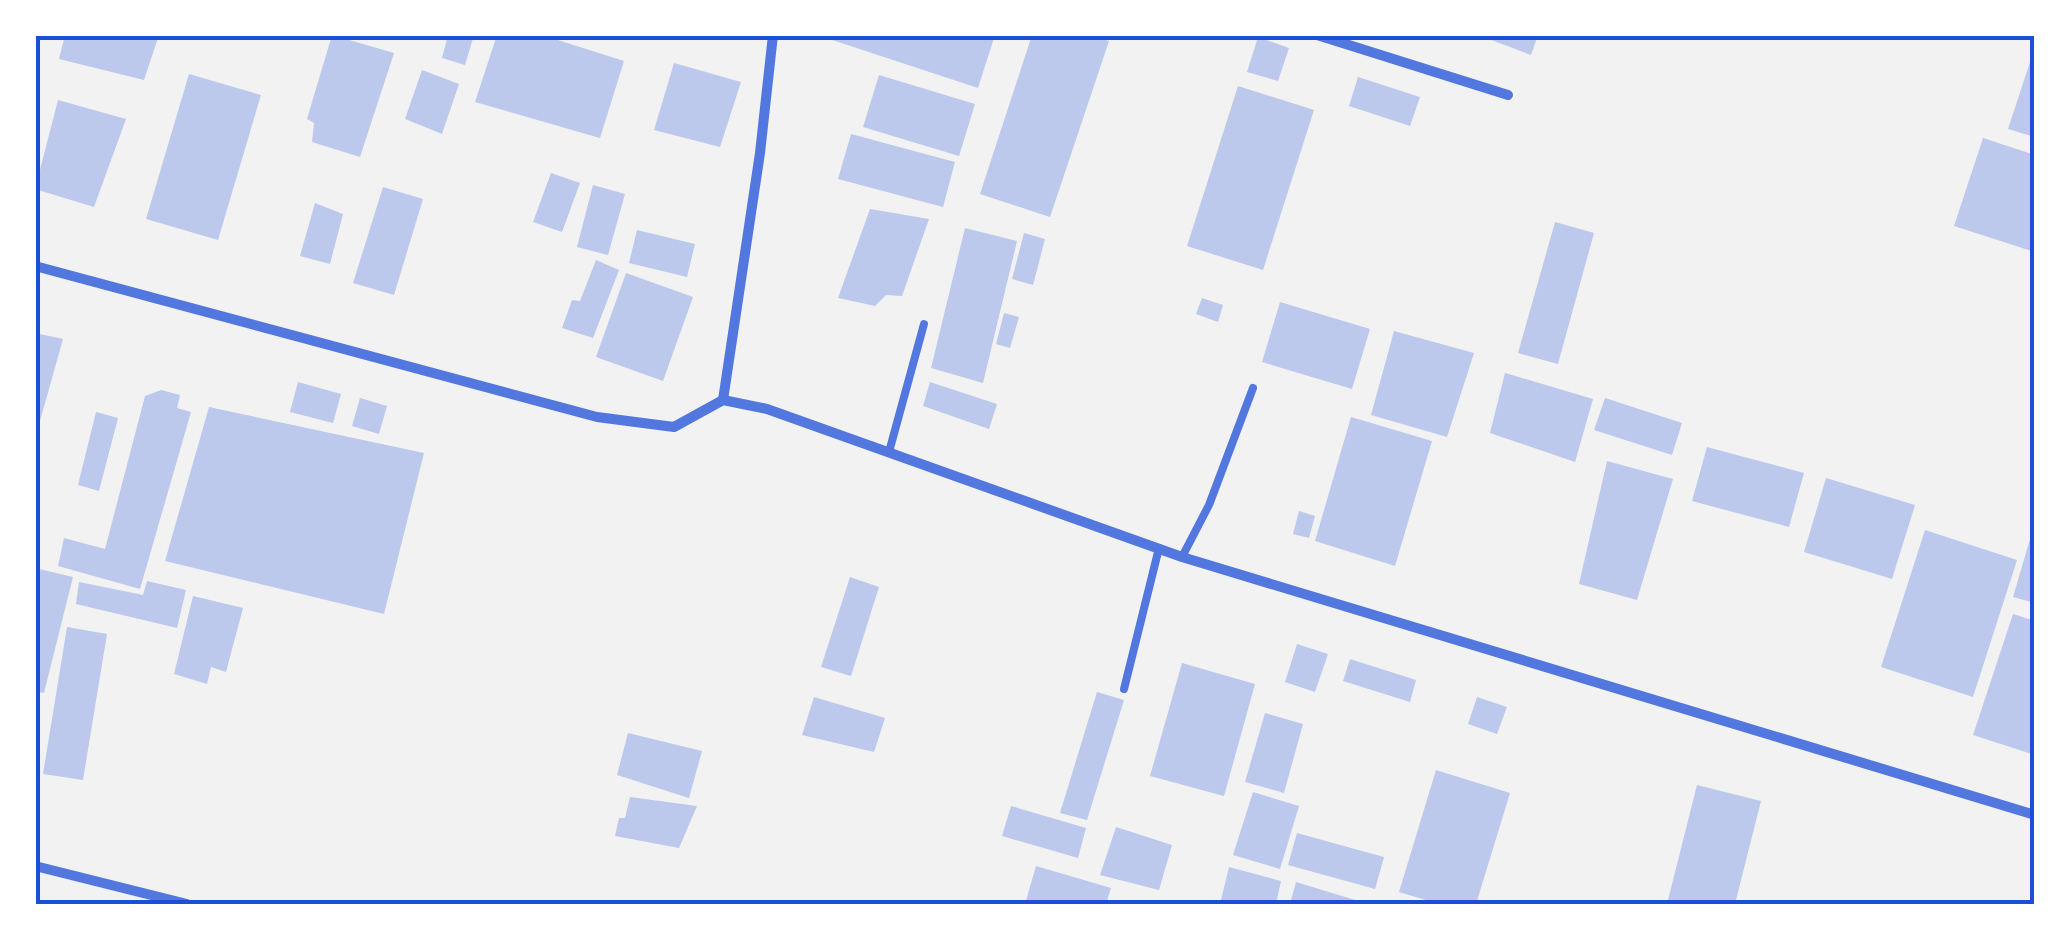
<svg xmlns="http://www.w3.org/2000/svg" width="2070" height="939" font-family="'Times New Roman',serif">
	<rect width="100%" height="100%" fill="#f2f2f2"/>
	<g fill="#bdc9ec">
		<path d="M65 35H159L144 80 59 59Z"/>
		<path d="M332 35 394 53 360 157 312 142 314 123 307 119Z"/>
		<path d="M448 35H474L465 65 442 58Z"/>
		<path d="M497 35H542L624 61 600 138 475 102Z"/>
		<path d="M817 35H995L978 88Z"/>
		<path d="M1032 35H1091L1109 41 1050 217 980 194Z"/>
		<path d="M1478 35H1538L1531 55Z"/>
		<path d="M1258 37 1289 48 1278 81 1247 72Z"/>
		<path d="M2031 59 2035 60V137L2008 129Z"/>
		<path d="M674 63 741 82 720 147 654 130Z"/>
		<path d="M422 70 459 84 442 134 405 119Z"/>
		<path d="M189 74 261 95 218 240 146 219Z"/>
		<path d="M879 75 975 104 959 156 863 127Z"/>
		<path d="M1358 77 1420 97 1410 126 1349 106Z"/>
		<path d="M1238 86 1314 110 1263 270 1187 246Z"/>
		<path d="M58 100 126 119 94 207 35 189Z"/>
		<path d="M851 134 955 162 943 207 838 179Z"/>
		<path d="M1983 138 2035 155V252L1954 226Z"/>
		<path d="M551 173 580 183 562 232 533 222Z"/>
		<path d="M593 185 625 194 608 255 577 247Z"/>
		<path d="M383 187 423 199 394 295 353 283Z"/>
		<path d="M315 203 343 214 330 264 300 256Z"/>
		<path d="M870 209 929 219 902 296 886 295 875 306 838 298Z"/>
		<path d="M1555 222 1594 233 1558 364 1518 353Z"/>
		<path d="M965 228 1017 241 983 383 931 368Z"/>
		<path d="M637 230 695 244 687 277 629 263Z"/>
		<path d="M1024 233 1045 239 1033 285 1012 279Z"/>
		<path d="M596 260 619 270 593 338 562 328 572 300 580 301Z"/>
		<path d="M626 273 693 297 663 381 596 357Z"/>
		<path d="M1202 298 1223 305 1218 322 1196 314Z"/>
		<path d="M1280 302 1370 329 1352 389 1262 362Z"/>
		<path d="M1004 313 1019 317 1010 348 996 344Z"/>
		<path d="M1394 331 1474 353 1447 437 1371 415Z"/>
		<path d="M35 333 63 339 36 435H35Z"/>
		<path d="M1505 373 1593 399 1575 462 1490 433Z"/>
		<path d="M298 382 341 394 333 423 290 412Z"/>
		<path d="M930 382 997 404 989 429 923 406Z"/>
		<path d="M161 390 180 395 177 408 191 412 140 589 58 566 64 538 105 549 145 396Z"/>
		<path d="M360 398 387 406 379 434 352 426Z"/>
		<path d="M1605 398 1682 423 1672 455 1594 430Z"/>
		<path d="M209 407 424 453 384 614 165 561Z"/>
		<path d="M96 412 118 418 99 491 78 485Z"/>
		<path d="M1351 417 1432 441 1395 566 1315 541Z"/>
		<path d="M1707 447 1804 473 1789 527 1692 501Z"/>
		<path d="M1607 461 1673 479 1637 600 1579 584Z"/>
		<path d="M1826 478 1915 505 1892 579 1804 552Z"/>
		<path d="M1299 511 1315 516 1309 538 1293 534Z"/>
		<path d="M1925 530 2017 560 1973 697 1881 667Z"/>
		<path d="M2030 539 2035 541V603L2013 597Z"/>
		<path d="M35 568 73 577 44 693 35 691Z"/>
		<path d="M850 577 879 587 851 676 821 667Z"/>
		<path d="M147 581 186 590 177 628 76 604 79 582 143 595Z"/>
		<path d="M193 596 243 608 226 672 211 667 207 684 174 674Z"/>
		<path d="M2013 614 2035 621V755L1973 735Z"/>
		<path d="M67 627 107 634 83 780 43 774Z"/>
		<path d="M1297 644 1328 654 1315 692 1285 682Z"/>
		<path d="M1350 659 1416 680 1410 702 1343 681Z"/>
		<path d="M1182 663 1255 684 1224 796 1150 776Z"/>
		<path d="M1097 692 1124 700 1087 820 1060 813Z"/>
		<path d="M814 697 885 718 874 752 802 735Z"/>
		<path d="M1477 697 1507 707 1497 734 1468 724Z"/>
		<path d="M1265 713 1303 724 1284 793 1245 782Z"/>
		<path d="M628 733 702 751 689 798 617 775Z"/>
		<path d="M1436 770 1510 793 1476 904H1439L1399 892Z"/>
		<path d="M1697 785 1761 801 1735 904H1667Z"/>
		<path d="M1253 792 1299 806 1280 869 1233 855Z"/>
		<path d="M630 797 697 806 679 848 615 836 619 818H625Z"/>
		<path d="M1011 806 1086 828 1078 858 1002 836Z"/>
		<path d="M1116 827 1172 845 1159 890 1100 875Z"/>
		<path d="M1297 833 1384 857 1375 889 1288 865Z"/>
		<path d="M1036 866 1111 888 1106 904H1025Z"/>
		<path d="M1229 867 1281 881 1276 904H1220Z"/>
		<path d="M1296 882 1365 903V904H1290Z"/>
	</g>
	<g fill="none" stroke-linecap="round" stroke-linejoin="round">
		<g stroke="#5277de" stroke-width="8">
			<path d="M889 452 924 324"/>
			<path d="M1182 557 1209 505 1253 388"/>
			<path d="M1124 689 1159 548"/>
		</g>
		<g stroke="#5277de" stroke-width="10">
			<path d="M1317 35 1508 95"/>
			<path d="M35 266 597 417 674 427 723 400 767 409 1182 557 2035 815"/>
			<path d="M723 400 760 153 773 35"/>
			<path d="M35 866 187 904"/>
		</g>
	</g>
	<rect width="2070" height="939" fill="none" stroke="#ffffff" stroke-width="75"/>
	<rect x="38" y="38" width="1994" height="864" fill="none" stroke="#1d4ed8" stroke-width="4"/>
</svg>
